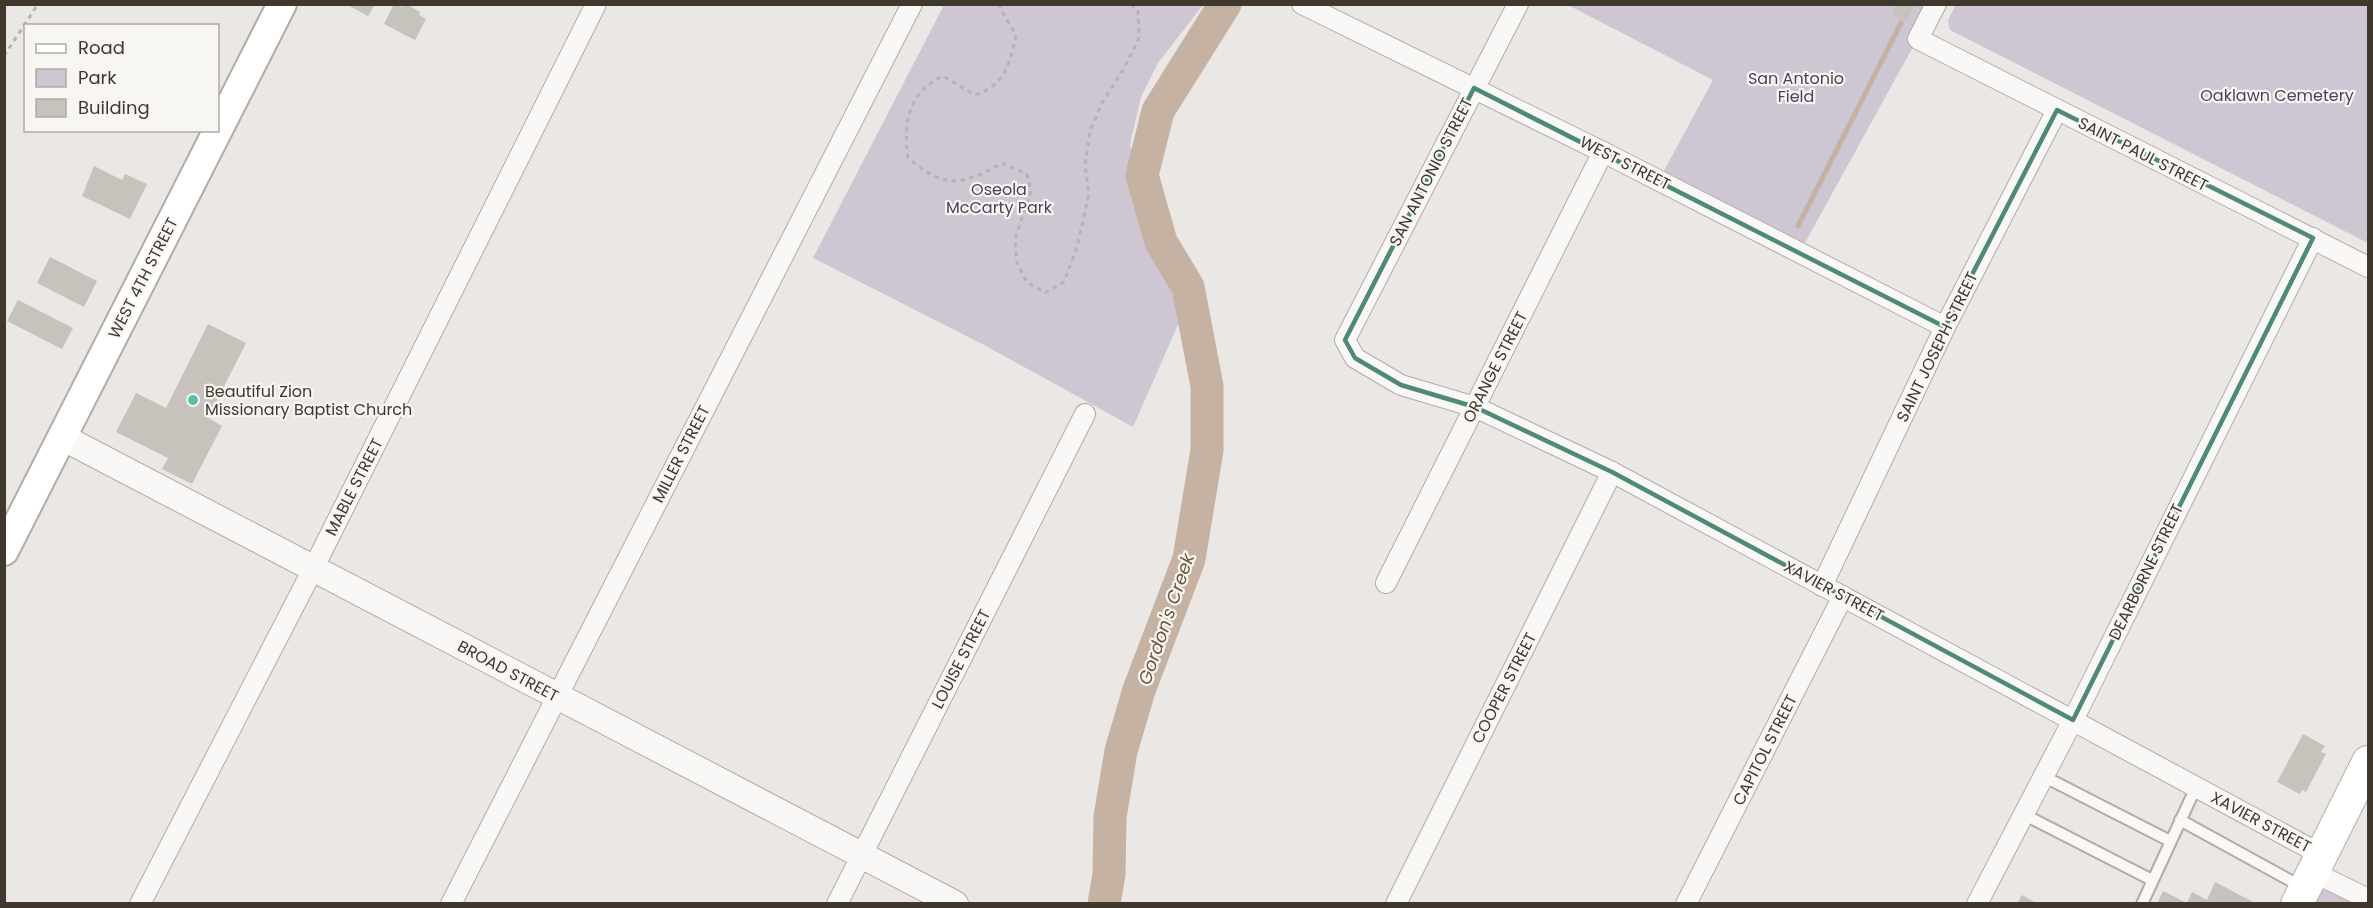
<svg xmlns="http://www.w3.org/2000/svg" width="2373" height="908" font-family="Poppins,sans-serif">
	<rect width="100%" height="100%" fill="#eae7e4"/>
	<g fill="#cfc6d3">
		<path d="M1956 4 2368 5V243L1950 30 1948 20Z"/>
		<path d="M944 5H1203L1158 63 1141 97 1130 144 1135 167 1140 221 1153 254 1165 272 1181 318 1133 427 986 346 813 258Z"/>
		<path d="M1568 5H1936L1800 252 1659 180 1713 80Z"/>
		<path d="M2313 872 2368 903 2297 904Z"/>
	</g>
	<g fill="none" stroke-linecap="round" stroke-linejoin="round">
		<path stroke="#c6b2a3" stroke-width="5" d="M1798 226 1901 23"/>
		<path stroke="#c6b2a3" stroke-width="33" d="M1104 904 1109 874 1110 817 1121 751 1139 690 1189 559 1207 450V386L1188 287 1161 242 1142 175 1158 111 1225 4"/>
	</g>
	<g fill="#c6c2bc">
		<path d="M346 4H375L368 16Z"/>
		<path d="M394 4 402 7 406 4 420 12 419 15 426 19 415 40 384 24Z"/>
		<path d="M1897 4H1915L1906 22 1892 15Z"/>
		<path d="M94 166 122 180 125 174 147 184 130 219 82 196Z"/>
		<path d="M50 257 97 281 84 307 37 283Z"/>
		<path d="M18 300 73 328 62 349 7 321Z"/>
		<path d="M208 324 246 343 208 418 222 426 192 484 162 469 168 458 116 432 136 393 166 408Z"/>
		<path d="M2303 734 2325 746 2321 752 2326 754 2306 792 2302 790 2300 794 2277 782Z"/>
		<path d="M2215 882 2257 904H2157L2163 891 2187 903 2192 892 2207 900Z"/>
		<path d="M2022 895 2038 904H2017Z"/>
	</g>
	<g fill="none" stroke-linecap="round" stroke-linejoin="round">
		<defs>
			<g id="service">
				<path d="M2043 776 2170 841"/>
				<path d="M2023 814 2152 880"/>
				<path d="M2180 820 2302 887"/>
				<path d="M2142 904 2196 787"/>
			</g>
			<g id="minor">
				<path d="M1302 4 1603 152 1945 327"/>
				<path d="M1518 4 1345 340 1355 358 1401 385 1475 407 1612 472 2322 855"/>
				<path d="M1936 4 1918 39 2368 267"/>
				<path d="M1386 583 1603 152"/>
				<path d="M1822 586 1945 327 2057 110"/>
				<path d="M2313 872 2368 899"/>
				<path d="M140 904 313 569 596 4"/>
				<path d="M451 904 912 4"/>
				<path d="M837 904 1085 414"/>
				<path d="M1396 904 1612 472"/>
				<path d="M1686 904 1843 596"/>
				<path d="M1977 904 2073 720 2313 238"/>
			</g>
			<path id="tertiary" d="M62 437 955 904"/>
			<path id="secondary" d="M4 551 282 4"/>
			<path id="primary" d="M2297 904 2368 762"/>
		</defs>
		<use href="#service" stroke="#b1aca6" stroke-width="14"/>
		<use href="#minor" stroke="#b1aca6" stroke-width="22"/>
		<use href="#tertiary" stroke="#b1aca6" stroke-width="28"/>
		<use href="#secondary" stroke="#b1aca6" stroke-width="32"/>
		<use href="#primary" stroke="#b5ada4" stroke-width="34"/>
		<g stroke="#b7b3ae" stroke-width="3" stroke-dasharray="4.5 4.5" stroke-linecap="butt">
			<path d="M998 4 1016 35C1010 64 1005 85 975 95L943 76C908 92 903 124 908 158 945 189 961 186 1002 163L1027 174 1031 191 1015 239 1017 263 1027 282 1045 293 1064 282 1077 247 1089 194 1085 166 1090 131 1102 103 1123 70 1139 38 1138 11 1131 4"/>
			<path d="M4 56 38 4"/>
		</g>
		<use href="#service" stroke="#f9f8f6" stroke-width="10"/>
		<use href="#minor" stroke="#f9f8f6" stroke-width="20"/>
		<use href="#tertiary" stroke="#f9f8f6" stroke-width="26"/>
		<use href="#secondary" stroke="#fff" stroke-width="28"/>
		<use href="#primary" stroke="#fff" stroke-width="32"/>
	</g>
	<path fill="none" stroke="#4e8a77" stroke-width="4.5" stroke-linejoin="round" d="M1474 88 1945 327 2057 110 2313 238 2073 720 1612 472 1475 407 1401 385 1355 358 1345 340Z"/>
	<circle fill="#57c1a9" stroke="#f8f6f3" stroke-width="2" cx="193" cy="400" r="6"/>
	<g text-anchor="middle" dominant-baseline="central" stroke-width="4.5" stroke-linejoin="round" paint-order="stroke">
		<g font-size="16" fill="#533c5b" stroke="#f8f6f3">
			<text x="1796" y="78">San Antonio<tspan x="1796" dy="18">Field</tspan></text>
			<text x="2277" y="95">Oaklawn Cemetery</text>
			<text x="999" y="189">Oseola<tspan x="999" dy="18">McCarty Park</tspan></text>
		</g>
		<g font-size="16" fill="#41382d" stroke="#f8f6f3">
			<text transform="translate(2143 154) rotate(27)">SAINT PAUL STREET</text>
			<text transform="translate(1625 163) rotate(27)">WEST STREET</text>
			<text transform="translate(1431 172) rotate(-63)">SAN ANTONIO STREET</text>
			<text transform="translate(143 278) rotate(-63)">WEST 4TH STREET</text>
			<text transform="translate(1937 347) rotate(-64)">SAINT JOSEPH STREET</text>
			<text transform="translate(1495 367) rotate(-63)">ORANGE STREET</text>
			<text transform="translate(681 454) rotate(-63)">MILLER STREET</text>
			<text transform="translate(354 487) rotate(-63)">MABLE STREET</text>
			<text transform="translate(2146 572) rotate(-64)">DEARBORNE STREET</text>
			<text transform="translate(1834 591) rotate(28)">XAVIER STREET</text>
			<text transform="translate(961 659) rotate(-63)">LOUISE STREET</text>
			<text transform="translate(508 671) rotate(28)">BROAD STREET</text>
			<text transform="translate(1504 688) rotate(-63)">COOPER STREET</text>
			<text transform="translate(1765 750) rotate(-63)">CAPITOL STREET</text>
			<text transform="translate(2261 822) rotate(28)">XAVIER STREET</text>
		</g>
		<g font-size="16" fill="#41382d" stroke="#f8f6f3" text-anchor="start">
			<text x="205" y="391">Beautiful Zion<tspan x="205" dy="18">Missionary Baptist Church</tspan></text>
		</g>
		<g font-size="18" font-style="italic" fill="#70553b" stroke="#f8f6f3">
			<text transform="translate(1166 619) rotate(-71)">Gordon's Creek</text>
		</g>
	</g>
	<rect width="2373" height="908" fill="none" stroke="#41382d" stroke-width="12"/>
	<rect x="24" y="24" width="195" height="108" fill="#f8f6f3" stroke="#afaaa4" stroke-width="1.5"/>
	<rect x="36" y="44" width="30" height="9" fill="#ffffff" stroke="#afaaa4" stroke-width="1.5"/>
	<text x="78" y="54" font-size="18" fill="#41382d">Road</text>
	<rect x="36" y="69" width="30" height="18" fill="#cfc6d3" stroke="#afaaa4" stroke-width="1.5"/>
	<text x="78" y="84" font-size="18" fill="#41382d">Park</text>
	<rect x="36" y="99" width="30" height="18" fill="#c6c2bc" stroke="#afaaa4" stroke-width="1.5"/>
	<text x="78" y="114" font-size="18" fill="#41382d">Building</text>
</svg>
